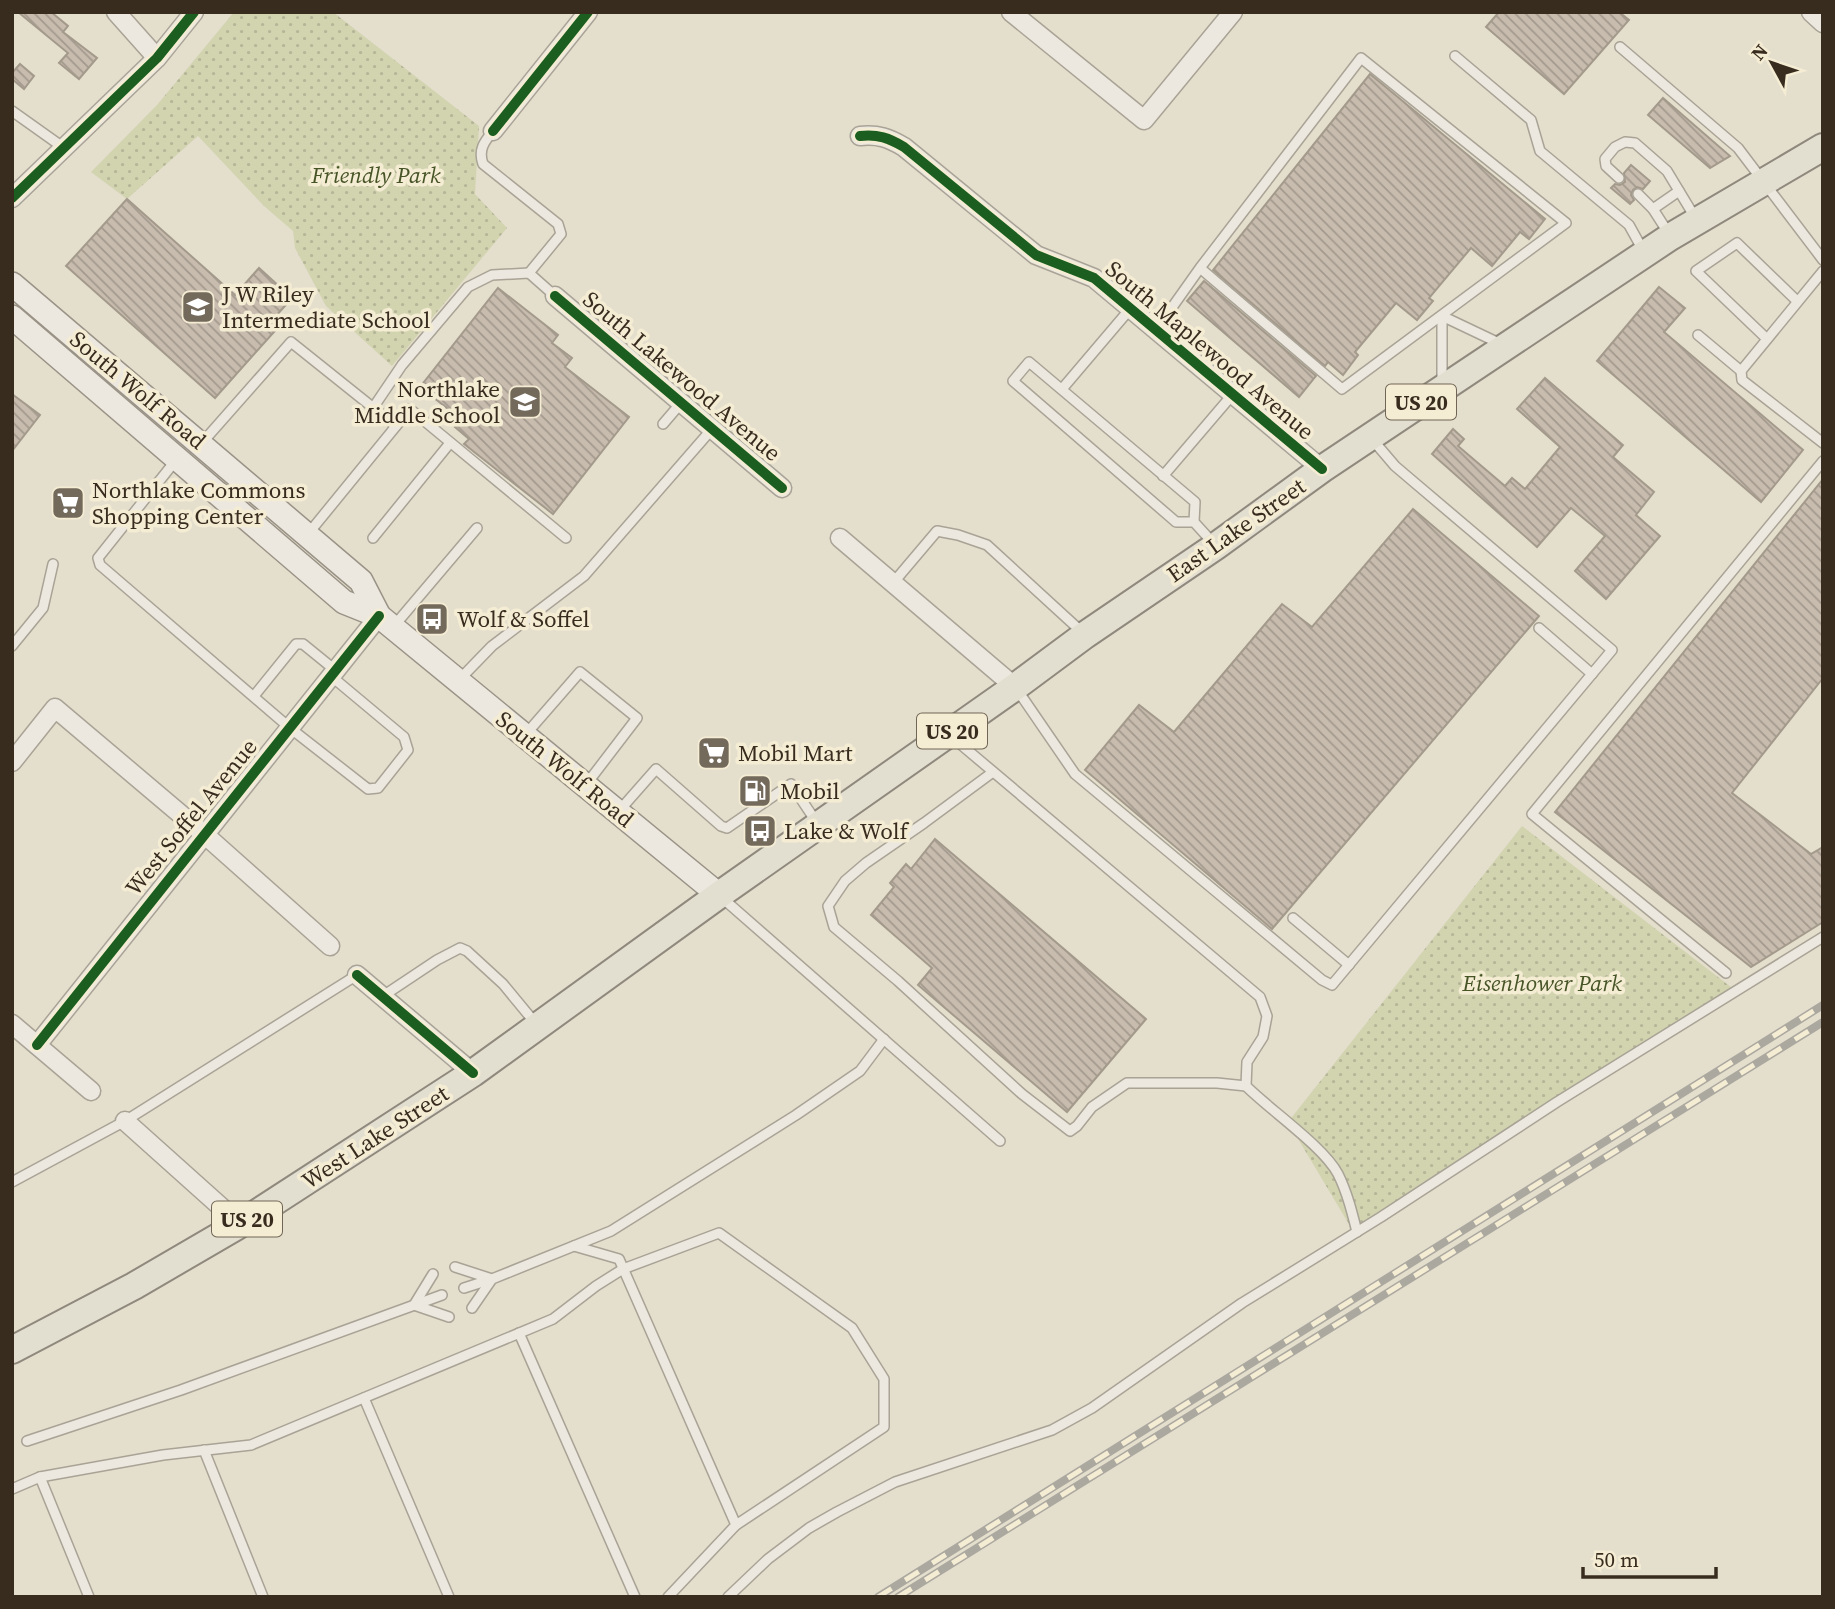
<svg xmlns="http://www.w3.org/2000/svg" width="1835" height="1609" font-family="'Source Serif 4',serif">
	<defs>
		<pattern id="park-dots" width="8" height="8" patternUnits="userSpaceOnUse" patternTransform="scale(1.75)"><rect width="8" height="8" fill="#d2d4b0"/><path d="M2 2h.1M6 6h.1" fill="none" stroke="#b5b697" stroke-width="1.8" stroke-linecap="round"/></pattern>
		<pattern id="building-back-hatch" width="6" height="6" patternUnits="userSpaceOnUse" patternTransform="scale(1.75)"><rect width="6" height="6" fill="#c7bcae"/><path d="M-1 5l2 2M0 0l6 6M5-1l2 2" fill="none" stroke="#a3998d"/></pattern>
	</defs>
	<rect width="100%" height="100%" fill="#e4decd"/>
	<g fill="url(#park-dots)">
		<path d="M234 12H333L479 126 475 194 507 228 392 366 326 306 295 248 293 231 264 206 198 136 127 199 91 172 157 105Z"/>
		<path d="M1522 826 1740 994 1353 1231 1288 1122Z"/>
	</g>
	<g fill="url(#building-back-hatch)" stroke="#a49a8c" stroke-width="2">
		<path d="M18 12H51L68 26 63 32 97 58 79 79 59 63 68 53Z"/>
		<path d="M1499 12H1619L1629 20 1564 94 1486 27Z"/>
		<path d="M20 64 34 76 24 89 12 79V73Z"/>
		<path d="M1370 74 1545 219 1529 239 1520 232 1492 266 1471 248 1429 298 1433 301 1417 320 1396 303 1355 352 1358 355 1343 375 1328 362 1325 366 1213 270Z"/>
		<path d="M1663 98 1730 156 1710 168 1648 115Z"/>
		<path d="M1631 165 1650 181 1643 189 1637 187 1633 190 1631 195 1634 200 1630 204 1611 188 1615 184 1620 185 1625 182 1624 173Z"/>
		<path d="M127 199 235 295 259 268 292 298 275 317 282 323 215 398 66 266Z"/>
		<path d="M1204 281 1316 376 1299 397 1187 301Z"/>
		<path d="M1659 287 1685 308 1664 332 1803 450 1761 502 1597 361Z"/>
		<path d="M498 288 558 335 552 343 572 358 565 367 629 417 553 514 464 444 469 439 455 427 461 419 420 387Z"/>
		<path d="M1545 378 1623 445 1613 457 1654 492 1636 515 1660 536 1606 599 1575 571 1605 536 1571 508 1537 547 1432 454 1453 429 1464 439 1458 446 1505 486 1512 478 1525 489 1560 447 1517 409Z"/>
		<path d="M12 394 40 415 12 451Z"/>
		<path d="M1823 479V678L1732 793 1811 854 1823 847V922L1751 967 1555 812Z"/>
		<path d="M1413 509 1539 616 1272 929 1085 770 1139 705 1174 732 1282 604 1312 627Z"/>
		<path d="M935 839 1146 1019 1067 1112 918 985 932 968 871 915 894 887 890 883 906 864 911 869Z"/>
	</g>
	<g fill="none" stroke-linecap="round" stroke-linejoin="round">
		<defs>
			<g id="service">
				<path d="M1620 47 1738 148 1823 260"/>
				<path d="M1455 56 1531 120 1540 151 1629 225 1644 252"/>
				<path d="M12 111 64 148"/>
				<path d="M493 131C484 142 478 150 483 164L558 224 561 234 529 273"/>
				<path d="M1619 178 1606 166 1605 159 1615 147 1625 142 1635 143 1667 171 1696 219"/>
				<path d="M1638 194 1653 209 1669 234"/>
				<path d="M1653 209 1679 191"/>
				<path d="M1823 271 1741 371 1742 380 1823 443"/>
				<path d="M1156 330 1200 268 1342 389 1566 223 1361 58 1200 268"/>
				<path d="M1698 335 1741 371"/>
				<path d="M1767 339 1696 271 1737 243 1797 301"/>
				<path d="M1442 385V316L1503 345"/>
				<path d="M1062 389 1130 309"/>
				<path d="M373 408 402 365 468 287 492 275 529 273 555 296"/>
				<path d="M663 424 681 403"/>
				<path d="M201 444 291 342 396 426"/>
				<path d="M176 460 98 558 100 565 290 728 368 789 378 788 408 750 404 737 331 676"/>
				<path d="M1163 476 1233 394"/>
				<path d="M1194 522 1195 502 1029 362 1013 381 1176 522H1194L1215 545"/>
				<path d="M308 534 410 409 566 538"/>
				<path d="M373 538 450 443"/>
				<path d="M893 583 937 531 958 535 987 545 1083 633"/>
				<path d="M394 626 477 528"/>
				<path d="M1539 628 1592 674"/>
				<path d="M12 646 43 608 53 564"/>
				<path d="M459 680 492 646 584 576 712 429"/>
				<path d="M1016 688 1075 774 1322 980 1332 985 1612 650 1415 483 1395 466 1372 439"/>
				<path d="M254 696 296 644H303L335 670"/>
				<path d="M526 734 580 672 637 718 585 786"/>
				<path d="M952 737 1260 997 1267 1016 1263 1037 1247 1062 1246 1086C1270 1110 1324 1147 1338 1174 1347 1192 1352 1212 1357 1232"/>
				<path d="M993 772 924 823 866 863 845 881 828 906 834 927 898 981 1022 1094 1070 1131 1077 1126 1092 1107 1127 1083H1217L1246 1086"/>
				<path d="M619 811 656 769 721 826 727 828 791 784 817 823"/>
				<path d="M720 896 1000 1141"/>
				<path d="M1293 918 1349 965"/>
				<path d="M1726 973 1532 814 1823 461"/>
				<path d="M383 996 437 960 460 948 467 951 503 984 536 1024"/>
				<path d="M12 1182 125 1121 357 975"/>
				<path d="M574 1246 619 1259 736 1525 668 1597"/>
				<path d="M455 1267 492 1279 464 1288"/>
				<path d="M433 1274 414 1305 449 1317"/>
				<path d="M472 1308 492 1279 611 1231 796 1115 860 1071 884 1039"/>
				<path d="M519 1333 635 1597"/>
				<path d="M364 1398 449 1597"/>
				<path d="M27 1441 181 1390 442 1295"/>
				<path d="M204 1450 263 1597"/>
				<path d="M40 1477 163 1455 251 1445 553 1319 596 1286 623 1269 719 1233 852 1328 884 1379V1427L736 1525"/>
				<path d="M12 1489 40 1477 89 1597"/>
				<path d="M728 1597 768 1559 809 1528 837 1512 895 1482 1052 1430 1092 1408 1242 1303 1381 1217 1557 1102 1823 937"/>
			</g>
			<g id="minor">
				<path d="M116 12 157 58"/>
				<path d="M1011 12 1144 120 1233 12"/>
				<path d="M1811 12 1823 23"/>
				<path d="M493 131 588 12"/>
				<path d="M860 136C878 134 889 138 904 147L1036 255 1094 278 1322 469"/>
				<path d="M12 198 157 58 194 12"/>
				<path d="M555 296 782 488"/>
				<path d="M840 538 1015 687"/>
				<path d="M12 762 55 708 204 834 330 946"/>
				<path d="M357 975 473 1073"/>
				<path d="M12 1024 91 1091"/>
				<path d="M37 1045 379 616"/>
				<path d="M125 1121 240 1224"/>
			</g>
			<g id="secondary">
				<path d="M12 284 361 581 379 616"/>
				<path d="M12 317 344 602 379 616 719 895"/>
			</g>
			<path id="primary" d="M12 1350 134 1286 237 1226 473 1073 719 895 1015 687 1085 635 1216 546 1322 469 1670 237 1823 147"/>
		</defs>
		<use href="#service" stroke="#a9a396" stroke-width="12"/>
		<use href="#minor" stroke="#a9a396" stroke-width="21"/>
		<use href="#secondary" stroke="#999286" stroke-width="26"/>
		<use href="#primary" stroke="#8f887d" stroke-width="30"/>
		<use href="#service" stroke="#ece8df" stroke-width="9"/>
		<use href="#minor" stroke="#ece8df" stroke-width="18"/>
		<use href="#secondary" stroke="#ece8df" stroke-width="23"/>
		<use href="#primary" stroke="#e3dfd0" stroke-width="26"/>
		<defs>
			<g id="rail">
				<path d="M878 1597 1823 1005"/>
				<path d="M898 1597 1823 1022"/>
			</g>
		</defs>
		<use href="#rail" stroke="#aba89f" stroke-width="8"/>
		<use href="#rail" stroke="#f5ecd4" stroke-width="5" stroke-dasharray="16" stroke-linecap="butt"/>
		<defs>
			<g id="cycleway">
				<path d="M493 131 588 12"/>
				<path d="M860 136C878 134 889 138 904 147L1036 255 1094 278 1322 469"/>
				<path d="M12 198 157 58 194 12"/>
				<path d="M555 296 782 488"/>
				<path d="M357 975 473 1073"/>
				<path d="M37 1045 379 616"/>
			</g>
		</defs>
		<use href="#cycleway" stroke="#f5ecd4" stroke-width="15"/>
		<use href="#cycleway" stroke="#1b5e20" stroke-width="10"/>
	</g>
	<defs>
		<symbol id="school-square" viewBox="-11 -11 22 22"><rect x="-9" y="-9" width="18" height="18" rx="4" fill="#746a5c" stroke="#f5ecd4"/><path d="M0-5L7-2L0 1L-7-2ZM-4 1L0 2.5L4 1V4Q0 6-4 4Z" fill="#fff"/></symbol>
		<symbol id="supermarket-square" viewBox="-11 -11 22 22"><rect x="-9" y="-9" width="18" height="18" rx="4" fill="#746a5c" stroke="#f5ecd4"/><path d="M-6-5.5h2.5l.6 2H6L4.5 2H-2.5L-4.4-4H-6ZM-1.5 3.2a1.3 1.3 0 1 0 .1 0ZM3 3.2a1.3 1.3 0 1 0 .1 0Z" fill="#fff"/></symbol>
		<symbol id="bus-square" viewBox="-11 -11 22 22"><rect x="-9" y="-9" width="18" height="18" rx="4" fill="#746a5c" stroke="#f5ecd4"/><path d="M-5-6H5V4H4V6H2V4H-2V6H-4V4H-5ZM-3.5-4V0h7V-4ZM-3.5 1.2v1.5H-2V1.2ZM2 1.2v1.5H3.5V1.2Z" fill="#fff"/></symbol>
		<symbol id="fuel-square" viewBox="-11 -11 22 22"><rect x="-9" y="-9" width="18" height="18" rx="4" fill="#746a5c" stroke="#f5ecd4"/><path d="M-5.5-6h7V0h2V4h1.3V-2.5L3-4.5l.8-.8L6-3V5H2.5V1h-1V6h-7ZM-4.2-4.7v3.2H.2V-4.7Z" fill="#fff"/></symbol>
	</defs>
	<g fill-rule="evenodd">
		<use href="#school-square" x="179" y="288" width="38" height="38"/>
		<use href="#school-square" x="506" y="383" width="38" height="38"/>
		<use href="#supermarket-square" x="49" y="484" width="38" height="38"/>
		<use href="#bus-square" x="413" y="600" width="38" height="38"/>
		<use href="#supermarket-square" x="695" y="734" width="38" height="38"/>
		<use href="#fuel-square" x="736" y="772" width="38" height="38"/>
		<use href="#bus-square" x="741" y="812" width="38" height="38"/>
	</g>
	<g text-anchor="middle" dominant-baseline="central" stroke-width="7" stroke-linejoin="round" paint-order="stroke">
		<g fill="#f5ecd4" stroke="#716655" stroke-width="2">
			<rect x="1386" y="384.5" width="70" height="35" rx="5"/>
			<rect x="917" y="713.5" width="70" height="35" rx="5"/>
			<rect x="212" y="1201.5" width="70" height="35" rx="5"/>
		</g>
		<g font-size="21" font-weight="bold" fill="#382c1f">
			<text x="1421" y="402">US 20</text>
			<text x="952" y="731">US 20</text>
			<text x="247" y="1219">US 20</text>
		</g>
		<g font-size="23" font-style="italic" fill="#465426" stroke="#f5ecd4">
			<text x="376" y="175">Friendly Park</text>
			<text x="1542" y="983">Eisenhower Park</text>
		</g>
		<g font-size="23" fill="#382c1f" stroke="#f5ecd4" text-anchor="start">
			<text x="222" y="294">J W Riley<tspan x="222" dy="26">Intermediate School</tspan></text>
			<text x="500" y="389" text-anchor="end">Northlake<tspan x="500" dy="26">Middle School</tspan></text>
			<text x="92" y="490">Northlake Commons<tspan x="92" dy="26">Shopping Center</tspan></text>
			<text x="457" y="619">Wolf &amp; Soffel</text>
			<text x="738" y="753">Mobil Mart</text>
			<text x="780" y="791">Mobil</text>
			<text x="784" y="831">Lake &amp; Wolf</text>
		</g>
		<g font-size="23" fill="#382c1f" stroke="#f5ecd4">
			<text transform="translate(1210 350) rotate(40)">South Maplewood Avenue</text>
			<text transform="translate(682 376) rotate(40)">South Lakewood Avenue</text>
			<text transform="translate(138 390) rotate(40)">South Wolf Road</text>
			<text transform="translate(1236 530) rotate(-35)">East Lake Street</text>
			<text transform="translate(565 769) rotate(39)">South Wolf Road</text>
			<text transform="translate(191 817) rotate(-51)">West Soffel Avenue</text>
			<text transform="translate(375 1137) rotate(-33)">West Lake Street</text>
		</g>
	</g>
	<rect width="1835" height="1609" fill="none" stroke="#382c1f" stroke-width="28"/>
	<g transform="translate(1772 63) rotate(310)" stroke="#f5ecd4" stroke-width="5" paint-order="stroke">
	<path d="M0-5L12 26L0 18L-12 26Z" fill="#382c1f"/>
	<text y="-10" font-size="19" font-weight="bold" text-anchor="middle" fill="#382c1f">N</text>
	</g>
	<path d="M1583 1567v10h133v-10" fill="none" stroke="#382c1f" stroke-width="3.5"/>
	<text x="1594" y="1567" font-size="21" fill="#382c1f" stroke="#f5ecd4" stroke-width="5" paint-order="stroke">50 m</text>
</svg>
